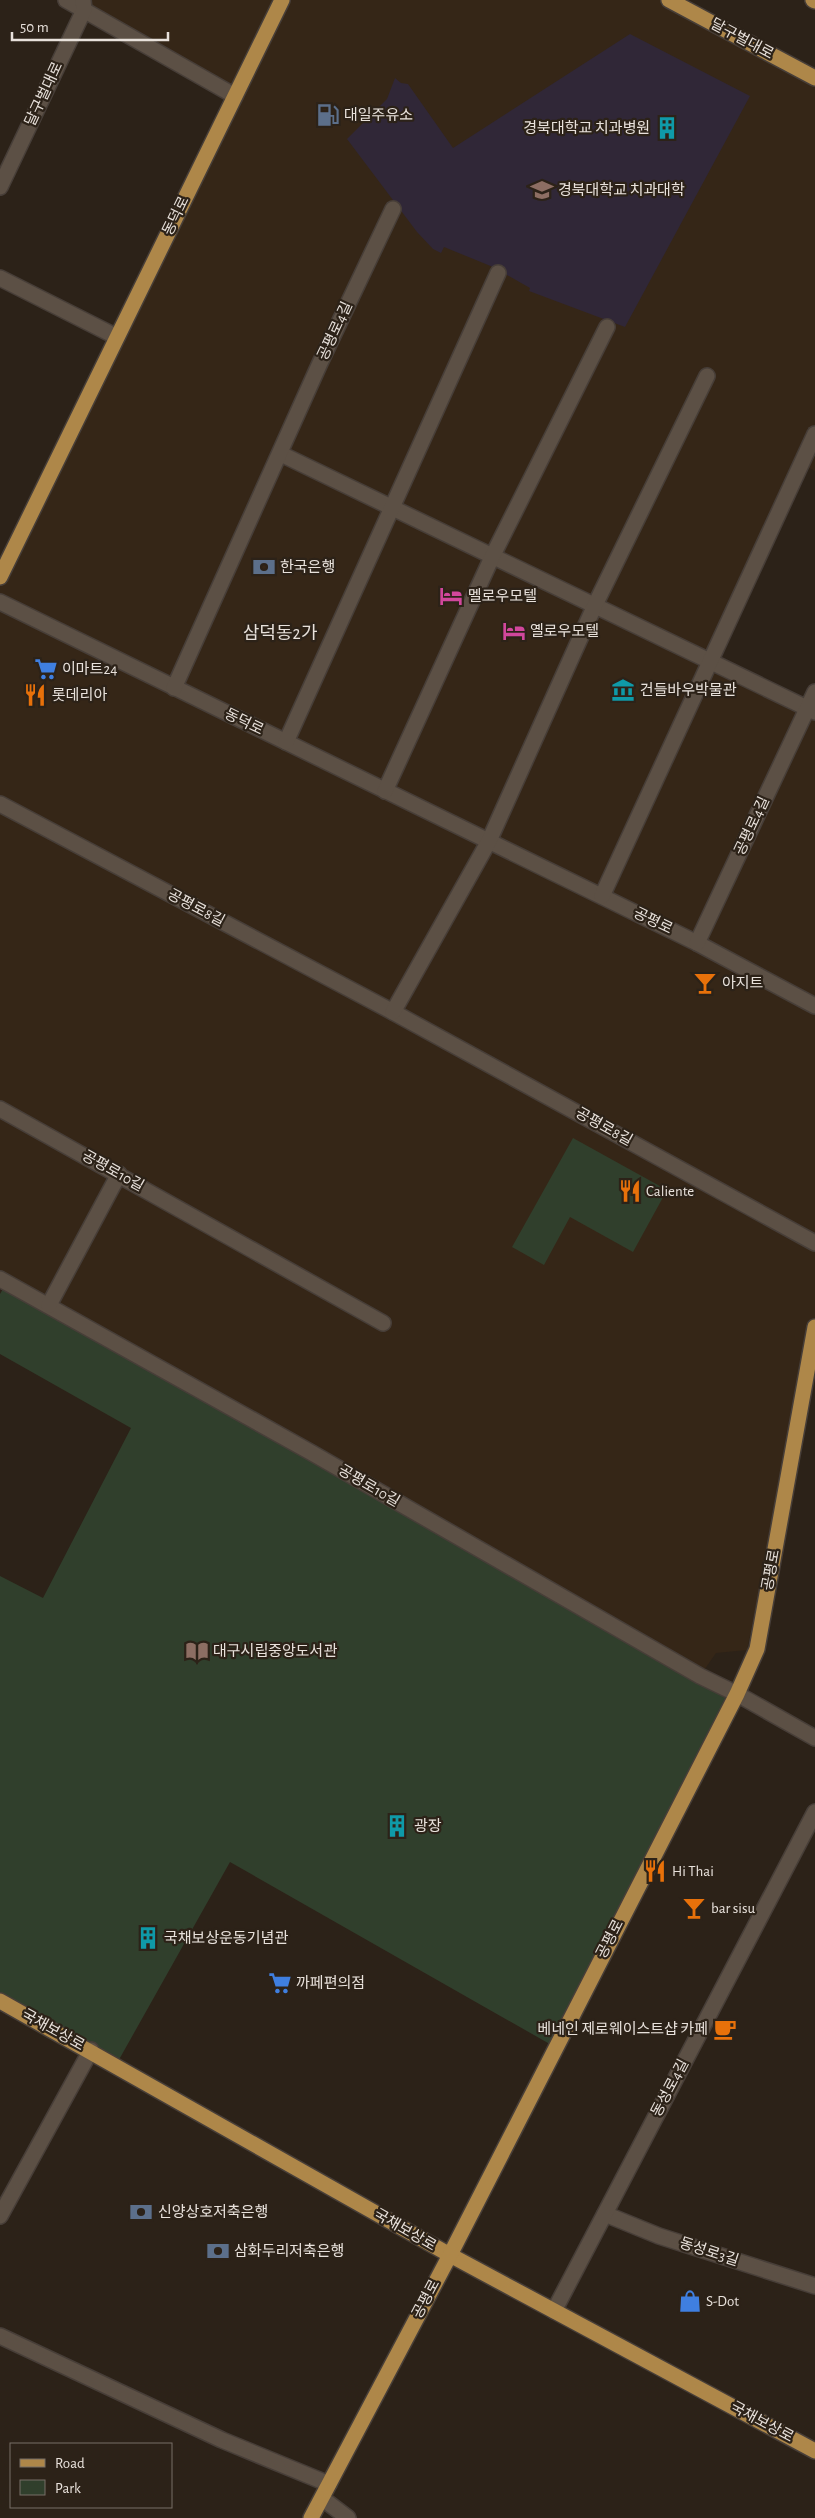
<svg xmlns="http://www.w3.org/2000/svg" width="815" height="2518" font-family="'Alegreya Sans','Noto Sans KR',sans-serif">
	<rect width="100%" height="100%" fill="#2c2218"/>
	<path fill="#352617" d="M83 0H669L815 78V471L801 464 710 661 807 708 815 692V1318L747 1650 716 1653 700 1676 0 1288V577L235 96 84 10Z"/>
	<path fill="#302737" d="M630 34 750 96 625 327 529 291 530 288 493 267 444 247 441 253 433 249 417 232 347 139 387 99 395 78 401 83 408 84 453 148Z"/>
	<g fill="#303f2c">
		<path d="M573 1138 667 1190 633 1252 570 1217 544 1265 512 1247Z"/>
		<path d="M7 1282 737 1694 555 2047 230 1862 116 2065 0 2001V1576L43 1598 131 1428 0 1354V1294Z"/>
	</g>
	<g fill="none" stroke-linecap="round" stroke-linejoin="round">
		<defs>
			<g id="minor">
				<path d="M66 0 235 96"/>
				<path d="M0 187 84 10 83 0"/>
				<path d="M0 278 117 337"/>
				<path d="M281 454 815 712"/>
				<path d="M0 602 697 943 815 1006"/>
				<path d="M174 688 320 363 393 209"/>
				<path d="M286 742 498 273"/>
				<path d="M385 791 493 555 607 327"/>
				<path d="M0 804 393 1012 815 1243"/>
				<path d="M602 896 815 434"/>
				<path d="M697 943 815 692"/>
				<path d="M393 1012 489 841 595 605 707 376"/>
				<path d="M0 1109 383 1323"/>
				<path d="M0 1279 312 1453 700 1676 737 1694 815 1738"/>
				<path d="M49 1305 119 1174"/>
				<path d="M605 2214 659 2236 815 2286"/>
				<path d="M0 2216 91 2050"/>
				<path d="M554 2311 815 1812"/>
				<path d="M0 2336 222 2440 329 2484"/>
				<path d="M323 2499 348 2518"/>
			</g>
			<g id="major">
				<path d="M669 0 815 78"/>
				<path d="M813 0 815 1"/>
				<path d="M0 577 282 0"/>
				<path d="M0 2001 450 2255 815 2451"/>
				<path d="M311 2518 450 2255 737 1694 757 1649 815 1327"/>
			</g>
		</defs>
		<use href="#minor" stroke="#473e38" stroke-width="18"/>
		<use href="#major" stroke="#473e38" stroke-width="18"/>
		<use href="#minor" stroke="#5c5045" stroke-width="15"/>
		<use href="#major" stroke="#ae8749" stroke-width="15"/>
	</g>
	<defs>
		<symbol id="fuel-bare" viewBox="-9 -9 18 18"><path d="M-5.5-6h7V0h2V4h1.3V-2.5L3-4.5l.8-.8L6-3V5H2.5V1h-1V6h-7ZM-4.2-4.7v3.2H.2V-4.7Z" fill="#5c6f8a" stroke="#2c2218" stroke-width="2.5" paint-order="stroke"/></symbol>
		<symbol id="building-bare" viewBox="-9 -9 18 18"><path d="M-4-6H4V6H1V3H-1V6H-4ZM-2.5-4.3h1.7v1.8h-1.7ZM.8-4.3h1.7v1.8H.8ZM-2.5-1h1.7V.8h-1.7ZM.8-1h1.7V.8H.8Z" fill="#0f9aa8" stroke="#2c2218" stroke-width="2.5" paint-order="stroke"/></symbol>
		<symbol id="university-bare" viewBox="-9 -9 18 18"><path d="M0-5L7-2L0 1L-7-2ZM-4 1L0 2.5L4 1V4Q0 6-4 4Z" fill="#8d6e63" stroke="#2c2218" stroke-width="2.5" paint-order="stroke"/></symbol>
		<symbol id="bank-bare" viewBox="-9 -9 18 18"><path d="M-6-4H6V4H-6ZM0-2.3a2.3 2.3 0 1 0 0 4.6a2.3 2.3 0 1 0 0-4.6Z" fill="#5c6f8a" stroke="#2c2218" stroke-width="2.5" paint-order="stroke"/></symbol>
		<symbol id="hotel-bare" viewBox="-9 -9 18 18"><path d="M-6-4.5h1.5V1H6V5H4.5V3h-9V5H-6ZM-4 0a1.8 1.8 0 1 1 3.6 0ZM.5 0V-2.5h3Q6-2.5 6 0Z" fill="#d1479c" stroke="#2c2218" stroke-width="2.5" paint-order="stroke"/></symbol>
		<symbol id="supermarket-bare" viewBox="-9 -9 18 18"><path d="M-6-5.5h2.5l.6 2H6L4.5 2H-2.5L-4.4-4H-6ZM-1.5 3.2a1.3 1.3 0 1 0 .1 0ZM3 3.2a1.3 1.3 0 1 0 .1 0Z" fill="#3f7fe0" stroke="#2c2218" stroke-width="2.5" paint-order="stroke"/></symbol>
		<symbol id="museum-bare" viewBox="-9 -9 18 18"><path d="M0-6L6-3V-2H-6V-3ZM-5-1h2V3h-2ZM-1-1h2V3h-2ZM3-1h2V3H3ZM-6 4H6V6H-6Z" fill="#0f9aa8" stroke="#2c2218" stroke-width="2.5" paint-order="stroke"/></symbol>
		<symbol id="restaurant-bare" viewBox="-9 -9 18 18"><path d="M-5-6h1v4h1v-4h1v4h1v-4h1v5L-1.5 .5V6h-2V.5L-5-1ZM5-6V6H3V1.5H1.5Q1.5-4 5-6Z" fill="#e8710a" stroke="#2c2218" stroke-width="2.5" paint-order="stroke"/></symbol>
		<symbol id="bar-bare" viewBox="-9 -9 18 18"><path d="M-6-5H6L.8 .8V4.5H3.5V6h-7V4.5H-.8V.8Z" fill="#e8710a" stroke="#2c2218" stroke-width="2.5" paint-order="stroke"/></symbol>
		<symbol id="library-bare" viewBox="-9 -9 18 18"><path d="M-6-4Q-3-5.5-.7-3.5V5Q-3 3-6 4ZM6-4Q3-5.5 .7-3.5V5Q3 3 6 4Z" fill="#8d6e63" stroke="#2c2218" stroke-width="2.5" paint-order="stroke"/></symbol>
		<symbol id="cafe-bare" viewBox="-9 -9 18 18"><path d="M-5.5-4.5H6V0H3Q3 3.5 0 3.5H-2.5Q-5.5 3.5-5.5 0ZM3-3.2v2h1.7v-2ZM-6 4.5H4V6H-6Z" fill="#e8710a" stroke="#2c2218" stroke-width="2.5" paint-order="stroke"/></symbol>
		<symbol id="shop-bare" viewBox="-9 -9 18 18"><path d="M-5-2.5h2.3a2.7 3.5 0 0 1 5.4 0H5L5.5 6h-11ZM-1.5-2.5h3a1.5 2.3 0 0 0-3 0Z" fill="#3f7fe0" stroke="#2c2218" stroke-width="2.5" paint-order="stroke"/></symbol>
	</defs>
	<g fill-rule="evenodd">
		<use href="#fuel-bare" x="312" y="99" width="32" height="32"/>
		<use href="#building-bare" x="651" y="112" width="32" height="32"/>
		<use href="#university-bare" x="526" y="174" width="32" height="32"/>
		<use href="#bank-bare" x="248" y="551" width="32" height="32"/>
		<use href="#hotel-bare" x="435" y="580" width="32" height="32"/>
		<use href="#hotel-bare" x="498" y="615" width="32" height="32"/>
		<use href="#supermarket-bare" x="30" y="653" width="32" height="32"/>
		<use href="#museum-bare" x="607" y="674" width="32" height="32"/>
		<use href="#restaurant-bare" x="19" y="679" width="32" height="32"/>
		<use href="#bar-bare" x="689" y="967" width="32" height="32"/>
		<use href="#restaurant-bare" x="614" y="1175" width="32" height="32"/>
		<use href="#library-bare" x="181" y="1635" width="32" height="32"/>
		<use href="#building-bare" x="381" y="1810" width="32" height="32"/>
		<use href="#restaurant-bare" x="639" y="1855" width="32" height="32"/>
		<use href="#bar-bare" x="678" y="1892" width="32" height="32"/>
		<use href="#building-bare" x="132" y="1922" width="32" height="32"/>
		<use href="#supermarket-bare" x="264" y="1967" width="32" height="32"/>
		<use href="#cafe-bare" x="709" y="2013" width="32" height="32"/>
		<use href="#bank-bare" x="125" y="2196" width="32" height="32"/>
		<use href="#bank-bare" x="202" y="2235" width="32" height="32"/>
		<use href="#shop-bare" x="674" y="2285" width="32" height="32"/>
	</g>
	<g text-anchor="middle" dominant-baseline="central" stroke-width="4.5" stroke-linejoin="round" paint-order="stroke">
		<g font-size="15" fill="#e8e1db" stroke="#2c2218">
			<text transform="translate(742 39) rotate(28)">달구벌대로</text>
			<text transform="translate(44 94) rotate(-65)">달구벌대로</text>
			<text transform="translate(176 216) rotate(-64)">동덕로</text>
			<text transform="translate(335 331) rotate(-65)">공평로4길</text>
			<text transform="translate(244 722) rotate(26)">동덕로</text>
			<text transform="translate(752 826) rotate(-65)">공평로4길</text>
			<text transform="translate(196 908) rotate(28)">공평로8길</text>
			<text transform="translate(653 921) rotate(26)">공평로</text>
			<text transform="translate(604 1127) rotate(29)">공평로8길</text>
			<text transform="translate(113 1171) rotate(29)">공평로10길</text>
			<text transform="translate(369 1486) rotate(30)">공평로10길</text>
			<text transform="translate(771 1570) rotate(-80)">공평로</text>
			<text transform="translate(610 1939) rotate(-63)">공평로</text>
			<text transform="translate(53 2030) rotate(29)">국채보상로</text>
			<text transform="translate(670 2088) rotate(-62)">동성로4길</text>
			<text transform="translate(405 2230) rotate(30)">국채보상로</text>
			<text transform="translate(709 2252) rotate(18)">동성로3길</text>
			<text transform="translate(426 2299) rotate(-62)">공평로</text>
			<text transform="translate(762 2422) rotate(28)">국채보상로</text>
		</g>
		<g font-size="15" fill="#e8e1db" stroke="#2c2218" text-anchor="start">
			<text x="344" y="115">대일주유소</text>
			<text x="650" y="128" text-anchor="end">경북대학교 치과병원</text>
			<text x="558" y="190">경북대학교 치과대학</text>
			<text x="280" y="567">한국은행</text>
			<text x="468" y="596">멜로우모텔</text>
			<text x="530" y="631">옐로우모텔</text>
			<text x="62" y="669">이마트24</text>
			<text x="640" y="690">건들바우박물관</text>
			<text x="52" y="695">롯데리아</text>
			<text x="722" y="983">아지트</text>
			<text x="646" y="1191">Caliente</text>
			<text x="213" y="1651">대구시립중앙도서관</text>
			<text x="414" y="1826">광장</text>
			<text x="672" y="1871">Hi Thai</text>
			<text x="711" y="1908">bar sisu</text>
			<text x="164" y="1938">국채보상운동기념관</text>
			<text x="296" y="1983">까페편의점</text>
			<text x="708" y="2029" text-anchor="end">베네인 제로웨이스트샵 카페</text>
			<text x="158" y="2212">신양상호저축은행</text>
			<text x="234" y="2251">삼화두리저축은행</text>
			<text x="706" y="2301">S-Dot</text>
		</g>
		<g font-size="18" fill="#e8e1db" stroke="#2c2218">
			<text x="280" y="634">삼덕동2가</text>
		</g>
	</g>
	<rect x="10" y="2443" width="162" height="65" fill="#2c2218" stroke="#776e66"/>
	<rect x="20" y="2459" width="25" height="8" fill="#ae8749" stroke="#776e66"/>
	<text x="55" y="2468" font-size="15" fill="#e8e1db">Road</text>
	<rect x="20" y="2480" width="25" height="15" fill="#303f2c" stroke="#776e66"/>
	<text x="55" y="2493" font-size="15" fill="#e8e1db">Park</text>
	<path d="M12 32v8h156v-8" fill="none" stroke="#e8e1db" stroke-width="2.5"/>
	<text x="20" y="32" font-size="15" fill="#e8e1db" stroke="#2c2218" stroke-width="4" paint-order="stroke">50 m</text>
</svg>
